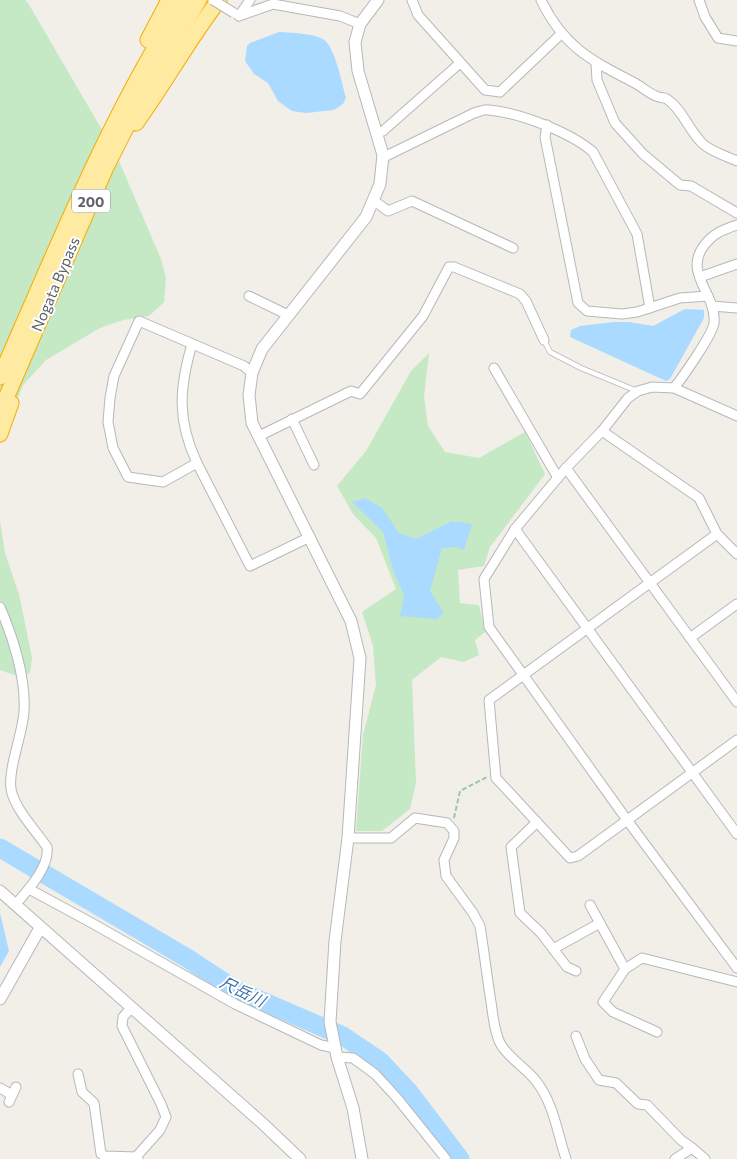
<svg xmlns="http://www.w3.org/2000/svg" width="737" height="1159" font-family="Commissioner,'Noto Sans JP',sans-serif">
	<rect width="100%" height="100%" fill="#f1efe8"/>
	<g fill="#c5e8c5">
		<path d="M0 0H25L28 3 116 154 161 259 166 278 164 302 149 316 123 320 100 328 46 360 23 385 0 444Z"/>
		<path d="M429 353 424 397 428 426 445 452 479 458 525 432 545 474 490 547 484 566 458 570 460 603 479 605 485 632 475 640 479 655 464 662 441 657 412 680 416 783 410 809 382 831H356L363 735 376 685 373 646 362 612 396 589 376 538 353 514 337 486 366 451 411 371Z"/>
		<path d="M0 521 5 553 19 594 32 658 30 673 17 676 0 670Z"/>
	</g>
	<g fill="#aadaff">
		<path d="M279 32C293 33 311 33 323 39 335 46 342 84 346 98L343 104 334 110 306 113 292 111 278 101 268 83 254 74 245 61 247 46 250 43Z"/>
		<path d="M685 309 704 310V318L670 379 666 381 570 337 571 330 580 326 614 322H629L653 326Z"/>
		<path d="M365 498 382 508 399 533 416 539 452 521 472 524 464 550 456 547 442 548 430 591 444 613 437 619 400 616 404 595 393 570 383 532 352 502Z"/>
		<path d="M0 913 9 951 0 967Z"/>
	</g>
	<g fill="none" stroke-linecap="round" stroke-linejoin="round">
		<path stroke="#aadaff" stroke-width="19" d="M0 848 187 958 234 989 343 1036 380 1061 409 1092 460 1159"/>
		<defs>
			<path id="service" d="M544 340 550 352 581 368 637 391"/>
			<g id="minor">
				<path d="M412 0 418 15 485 90 500 92 561 34"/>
				<path d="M541 0C563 46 590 60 633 82 641 86 648 93 656 96 659 98 664 97 667 99 683 110 689 131 703 144 712 152 726 156 737 161"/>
				<path d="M699 0 705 17 718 38 737 41"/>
				<path d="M239 16 273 4 340 16 360 24"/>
				<path d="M239 16 250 0"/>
				<path d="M596 63 597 80 615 123 643 154 680 185 691 186 737 213"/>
				<path d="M547 125 545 137 578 303 587 311 622 314 637 312 680 298 708 296"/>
				<path d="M377 133 383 131 460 63"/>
				<path d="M382 158 474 113C479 112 484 109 489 110 520 113 570 132 593 152L637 234 650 308"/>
				<path d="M373 200 388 211 412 201 513 248"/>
				<path d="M700 277 737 264"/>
				<path d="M249 296 288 315"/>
				<path d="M712 306 737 308"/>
				<path d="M192 344C179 389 177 420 197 463"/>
				<path d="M494 368 558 478"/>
				<path d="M252 373 244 366 139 321 114 376 110 398 108 422 113 448 128 477 163 482 197 463 250 566 310 537"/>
				<path d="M674 388C682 378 713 334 714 323 717 295 684 274 703 247 712 234 722 230 737 225"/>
				<path d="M737 416 674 388 652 387 638 391 628 398 602 431 566 468 515 529 484 579 489 627 627 820 737 968"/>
				<path d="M292 419 314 465"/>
				<path d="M602 431 699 498 717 534 737 554"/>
				<path d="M259 436 351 391 360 394 423 316 449 267H454L520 294 526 301 544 340"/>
				<path d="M566 468 737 702"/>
				<path d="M515 529 737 834"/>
				<path d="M717 534 489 700 496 778 570 858 578 856 737 740"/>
				<path d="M0 607C13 637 26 678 24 711 23 733 8 768 11 789 14 808 36 831 47 847 50 867 27 891 15 905"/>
				<path d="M690 638 737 604"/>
				<path d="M537 822 511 847 520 913 541 933 567 967 576 971"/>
				<path d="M348 838H391L415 818 447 823 454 831V838L444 860 446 876 473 913 480 926C484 951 487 977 491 1002 493 1015 494 1031 500 1043 507 1057 526 1068 536 1081 554 1104 557 1132 566 1159"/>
				<path d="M29 889 90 922 235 1004 321 1045 335 1048"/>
				<path d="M590 905 625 969"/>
				<path d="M553 949 600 923"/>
				<path d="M131 1008 123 1017 122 1026 161 1104 166 1117 160 1130 136 1157"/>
				<path d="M657 1032 613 1012 603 1002 625 969 642 958 737 982"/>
				<path d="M576 1036 585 1059 599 1080 616 1083 638 1104 647 1105 681 1140 692 1148"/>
				<path d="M337 1057 353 1058 375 1074 397 1098 446 1159"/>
				<path d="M78 1074 82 1092 94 1103 101 1154 105 1156 136 1157 138 1159"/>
				<path d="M0 1088 12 1095"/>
				<path d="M9 1102 16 1087"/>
				<path d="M675 1159 692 1148 705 1159"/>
			</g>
			<g id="tertiary">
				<path d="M0 891 261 1122 300 1159"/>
				<path d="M0 999 40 928"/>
				<path d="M362 1159 353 1108 337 1057 330 1022 335 941 348 838 360 658 351 621 252 423 249 395 252 373 262 349 366 217 380 184 383 155 358 71 355 42 360 24 378 0"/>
			</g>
			<g id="trunk">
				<path d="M148 40 169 0"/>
				<path d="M136 123C165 83 189 39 219 0"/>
				<path d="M0 377C57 249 108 118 184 0"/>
				<path d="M0 412 106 167 154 73 199 0"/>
				<path d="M0 434 11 403"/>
			</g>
		</defs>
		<use href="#service" stroke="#b5b8bc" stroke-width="6"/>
		<use href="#minor" stroke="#b5b8bc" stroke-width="11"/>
		<use href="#tertiary" stroke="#b5b8bc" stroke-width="13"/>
		<use href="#trunk" stroke="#f9ab00" stroke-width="17"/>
		<path stroke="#9cc7a9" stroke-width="2" stroke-dasharray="5 2.5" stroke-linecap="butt" d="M454 818 460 791 487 777"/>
		<use href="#service" stroke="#fff" stroke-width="4.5"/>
		<use href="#minor" stroke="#fff" stroke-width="9"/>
		<use href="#tertiary" stroke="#fff" stroke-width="11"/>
		<use href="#trunk" stroke="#feeaa1" stroke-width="15"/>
		<defs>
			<path id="minor-bridge" d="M213 0 234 13"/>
		</defs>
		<use href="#minor-bridge" stroke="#b5b8bc" stroke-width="11" stroke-linecap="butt"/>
		<use href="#minor-bridge" stroke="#fff" stroke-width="9"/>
	</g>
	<g text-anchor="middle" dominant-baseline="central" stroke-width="4" stroke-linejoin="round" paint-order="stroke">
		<rect fill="#fff" stroke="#8f9295" stroke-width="1" x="72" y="189.5" width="38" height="23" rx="4"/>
		<g font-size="14" font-weight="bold" fill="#5f6368">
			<text x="91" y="201">200</text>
		</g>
		<g font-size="15" fill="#5f6368" stroke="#fff">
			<text transform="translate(55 284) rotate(-67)">Nogata Bypass</text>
		</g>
		<g font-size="16" font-style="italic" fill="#4174aa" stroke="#fff">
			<text transform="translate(243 991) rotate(26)">尺岳川</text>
		</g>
	</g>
</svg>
